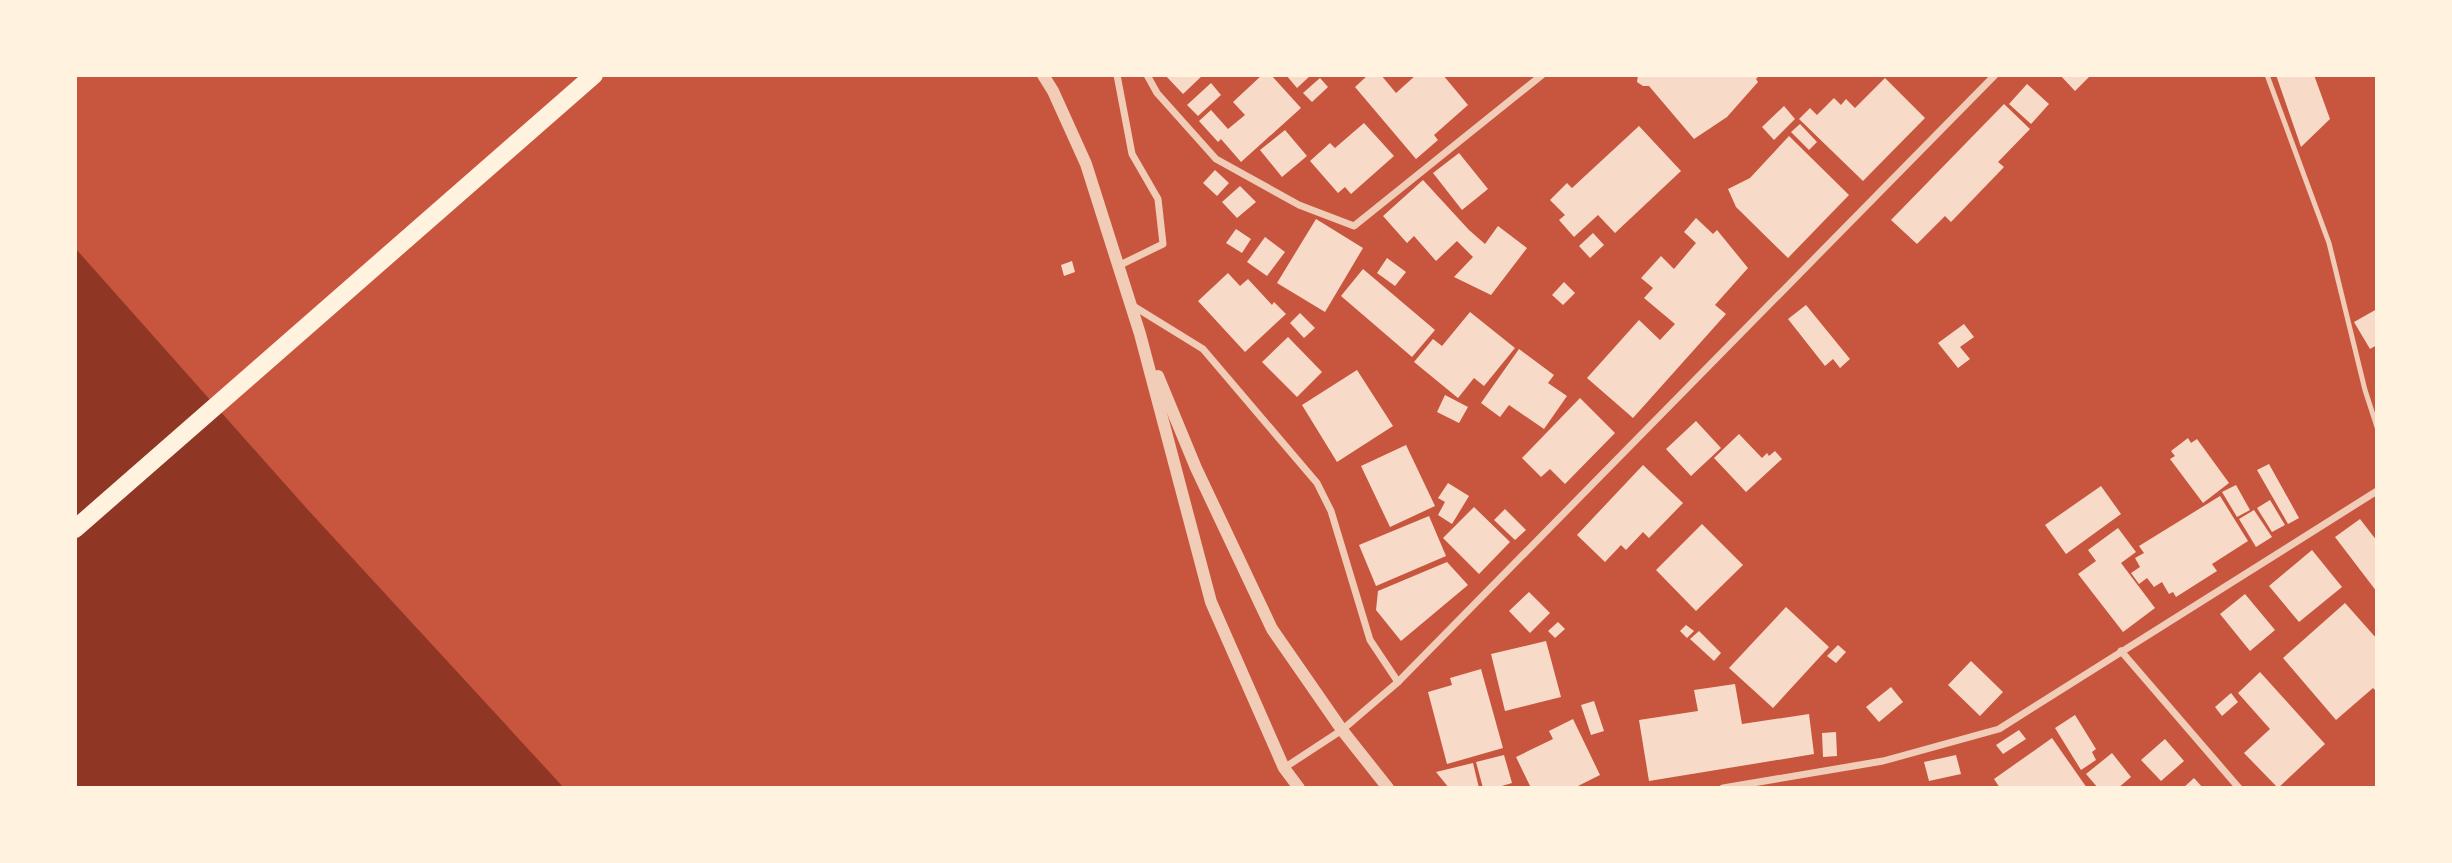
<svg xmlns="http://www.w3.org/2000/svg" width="2452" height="863" font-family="Signika,sans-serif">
	<rect width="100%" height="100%" fill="#c8553d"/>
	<path fill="#8f3625" d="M75 248 309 511 564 788H75Z"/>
	<g fill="#f7dbc8">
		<path d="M1165 75H1203L1183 94Z"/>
		<path d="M1262 75H1271L1301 108 1241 162 1221 139 1218 142 1199 121 1211 110 1228 129 1245 115 1233 102Z"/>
		<path d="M1286 75H1311L1297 88Z"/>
		<path d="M1368 75H1381L1396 93 1416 75H1443L1468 105 1434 135 1438 140 1416 159 1355 87Z"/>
		<path d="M1638 75H1760L1756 79 1758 82 1727 117 1694 139 1649 86H1643L1637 82Z"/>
		<path d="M2060 75H2091L2075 91Z"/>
		<path d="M2276 75H2314L2330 119 2301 147Z"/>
		<path d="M1320 78 1328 87 1312 102 1303 93Z"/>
		<path d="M1885 78 1925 118 1863 181 1799 119 1810 108 1817 115 1834 98 1841 105 1846 99 1855 108Z"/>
		<path d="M1211 83 1221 95 1198 116 1187 105Z"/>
		<path d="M2027 84 2049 104 2031 124 2009 104Z"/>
		<path d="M2004 104 2030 129 1998 162 2004 167 1951 222 1945 216 1917 244 1891 220Z"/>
		<path d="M1784 106 1795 119 1774 140 1762 127Z"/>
		<path d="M1364 123 1394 156 1351 194 1345 187 1338 193 1310 161 1330 143 1335 148Z"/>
		<path d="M1800 124 1817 142 1809 150 1791 132Z"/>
		<path d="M1639 126 1681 171 1615 233 1598 215 1574 237 1559 220 1565 215 1550 200 1567 183 1572 188Z"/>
		<path d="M1285 130 1307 156 1282 177 1260 150Z"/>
		<path d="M1789 136 1849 195 1788 258 1736 207 1728 189 1750 178Z"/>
		<path d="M1459 153 1488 189 1462 210 1433 173Z"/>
		<path d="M1215 170 1229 183 1217 196 1203 183Z"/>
		<path d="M1423 180 1469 230 1485 244 1498 226 1527 248 1491 295 1454 277 1473 257 1457 241 1436 261 1414 236 1407 243 1383 216Z"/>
		<path d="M1240 186 1256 202 1237 218 1222 202Z"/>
		<path d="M1696 218 1713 234 1717 230 1748 268 1715 305 1726 314 1633 418 1587 378 1639 320 1660 340 1675 324 1644 298 1653 288 1641 278 1661 256 1674 269 1696 243 1684 232Z"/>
		<path d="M1316 219 1363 248 1325 312 1277 283Z"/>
		<path d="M1236 229 1251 239 1242 253 1226 243Z"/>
		<path d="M1593 233 1604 245 1590 258 1579 246Z"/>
		<path d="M1265 237 1285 252 1267 276 1247 262Z"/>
		<path d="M1387 258 1406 272 1395 286 1377 273Z"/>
		<path d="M1072 261 1075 272 1064 276 1061 265Z"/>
		<path d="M1363 269 1435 330 1412 357 1341 296Z"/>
		<path d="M1228 273 1240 286 1248 279 1272 305 1274 302 1286 314 1245 352 1198 301Z"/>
		<path d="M1564 282 1575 293 1563 305 1552 295Z"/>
		<path d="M1806 305 1850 359 1840 368 1833 359 1825 366 1788 319Z"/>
		<path d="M2377 309V345L2370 349 2354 322Z"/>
		<path d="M1470 312 1515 348 1484 386 1474 378 1458 398 1414 362 1433 339 1442 346Z"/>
		<path d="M1300 313 1315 328 1304 338 1290 323Z"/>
		<path d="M1964 324 1974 337 1960 347 1970 359 1958 368 1938 343Z"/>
		<path d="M1288 337 1322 372 1297 397 1262 362Z"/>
		<path d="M1519 349 1554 375 1548 383 1567 396 1544 429 1509 405 1500 417 1481 403Z"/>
		<path d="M1357 370 1393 426 1337 462 1302 405Z"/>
		<path d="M1445 395 1468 407 1459 423 1437 412Z"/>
		<path d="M1580 398 1615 433 1565 484 1550 469 1541 477 1522 458Z"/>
		<path d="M1696 421 1721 448 1691 476 1666 449Z"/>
		<path d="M1739 434 1762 458 1767 453 1769 456 1775 451 1782 459 1746 492 1714 458Z"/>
		<path d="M2188 438 2191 443 2197 439 2229 483 2203 503 2170 459 2175 456 2171 451Z"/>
		<path d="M1406 445 1435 506 1390 527 1361 466Z"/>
		<path d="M2269 464 2299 518 2288 524 2257 470Z"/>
		<path d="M1643 465 1683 503 1649 538 1643 532 1626 550 1621 545 1605 562 1577 535Z"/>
		<path d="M1448 483 1469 496 1452 524 1438 515 1445 502 1438 498Z"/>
		<path d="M2236 485 2250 510 2237 517 2222 492Z"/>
		<path d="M2101 486 2121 514 2066 554 2045 525Z"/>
		<path d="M2220 496 2248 541 2212 564 2217 571 2176 597 2173 592 2169 594 2162 582 2154 587 2147 578 2139 584 2131 573 2140 567 2135 558 2144 553 2139 546Z"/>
		<path d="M2270 500 2285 525 2272 532 2257 508Z"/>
		<path d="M1474 507 1510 542 1479 574 1443 538Z"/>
		<path d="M1505 509 1526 530 1515 540 1494 520Z"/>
		<path d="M2254 510 2272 537 2256 547 2239 519Z"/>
		<path d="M1429 516 1446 556 1376 586 1359 545Z"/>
		<path d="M2360 519 2377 541V592L2335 537Z"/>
		<path d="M1702 524 1743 565 1696 611 1656 570Z"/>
		<path d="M2118 528 2136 552 2121 563 2155 608 2123 632 2078 574 2096 561 2088 550Z"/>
		<path d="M2312 550 2342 587 2299 622 2269 586Z"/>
		<path d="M1447 562 1468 585 1401 641 1376 610 1378 591Z"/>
		<path d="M1529 592 1550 613 1530 633 1509 611Z"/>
		<path d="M2245 594 2275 630 2250 651 2220 614Z"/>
		<path d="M2345 603 2377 639V692L2373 688 2336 720 2283 658Z"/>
		<path d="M1786 607 1829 647 1773 708 1729 668Z"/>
		<path d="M1558 622 1565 629 1555 638 1548 631Z"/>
		<path d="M1686 625 1694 631 1687 638 1680 631Z"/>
		<path d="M1699 631 1721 653 1714 661 1690 639Z"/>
		<path d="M1546 641 1561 697 1505 711 1491 654Z"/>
		<path d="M1838 645 1846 652 1836 663 1827 656Z"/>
		<path d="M1971 661 2003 692 1980 716 1948 685Z"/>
		<path d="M1481 669 1503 748 1447 764 1428 692 1452 685 1450 678Z"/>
		<path d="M2260 672 2325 744 2278 788 2244 753 2270 729 2238 693Z"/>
		<path d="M1735 684 1742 724 1809 714 1814 754 1649 781 1639 720 1698 711 1694 690Z"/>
		<path d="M1891 687 1903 702 1879 722 1866 707Z"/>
		<path d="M2231 693 2238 702 2222 716 2215 707Z"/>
		<path d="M1594 701 1604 731 1591 735 1581 705Z"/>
		<path d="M2075 715 2096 749 2092 752 2096 760 2081 770 2055 728Z"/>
		<path d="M1573 719 1600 775 1574 788H1531L1516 757 1553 739 1549 731Z"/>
		<path d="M2019 730 2026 739 2003 754 1996 745Z"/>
		<path d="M1836 732 1837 756 1823 757 1822 733Z"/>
		<path d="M2052 738 2087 788H2000L1994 779Z"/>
		<path d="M2165 739 2184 761 2161 781 2141 760Z"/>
		<path d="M2112 753 2131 777 2118 788H2098L2086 774Z"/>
		<path d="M1504 755 1512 783 1495 788H1483L1476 762Z"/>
		<path d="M1956 755 1961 774 1929 781 1924 762Z"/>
		<path d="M1473 763 1479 788H1449L1436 772Z"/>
		<path d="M2194 778 2203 788H2183Z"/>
	</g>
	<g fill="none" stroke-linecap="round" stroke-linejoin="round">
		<path stroke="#f1ccb7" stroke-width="5" d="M2267 75 2329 243 2365 390 2377 427"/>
		<g stroke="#f1ccb7" stroke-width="7">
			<path d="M1117 75 1132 154 1158 199 1163 244 1118 266"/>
			<path d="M1147 75 1157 93 1216 159 1299 205 1354 226 1542 75"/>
			<path d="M1130 304 1203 349 1317 483 1331 511 1370 640 1398 682"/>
			<path d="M2121 651 2239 788"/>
			<path d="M1284 768 1342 730 1398 682 1995 75"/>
			<path d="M1723 788 1883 761 1999 729 2377 491"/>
		</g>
		<g stroke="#f1ccb7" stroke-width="12">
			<path d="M1043 75 1053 91 1086 164 1140 334 1211 602 1284 768 1299 788"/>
			<path d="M1158 376 1196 468 1272 629 1342 730 1388 788"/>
		</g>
		<path stroke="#fff3e0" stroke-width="18" d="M75 529 594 75"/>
	</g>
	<rect width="2452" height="863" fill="none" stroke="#fff3e0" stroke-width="154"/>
</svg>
